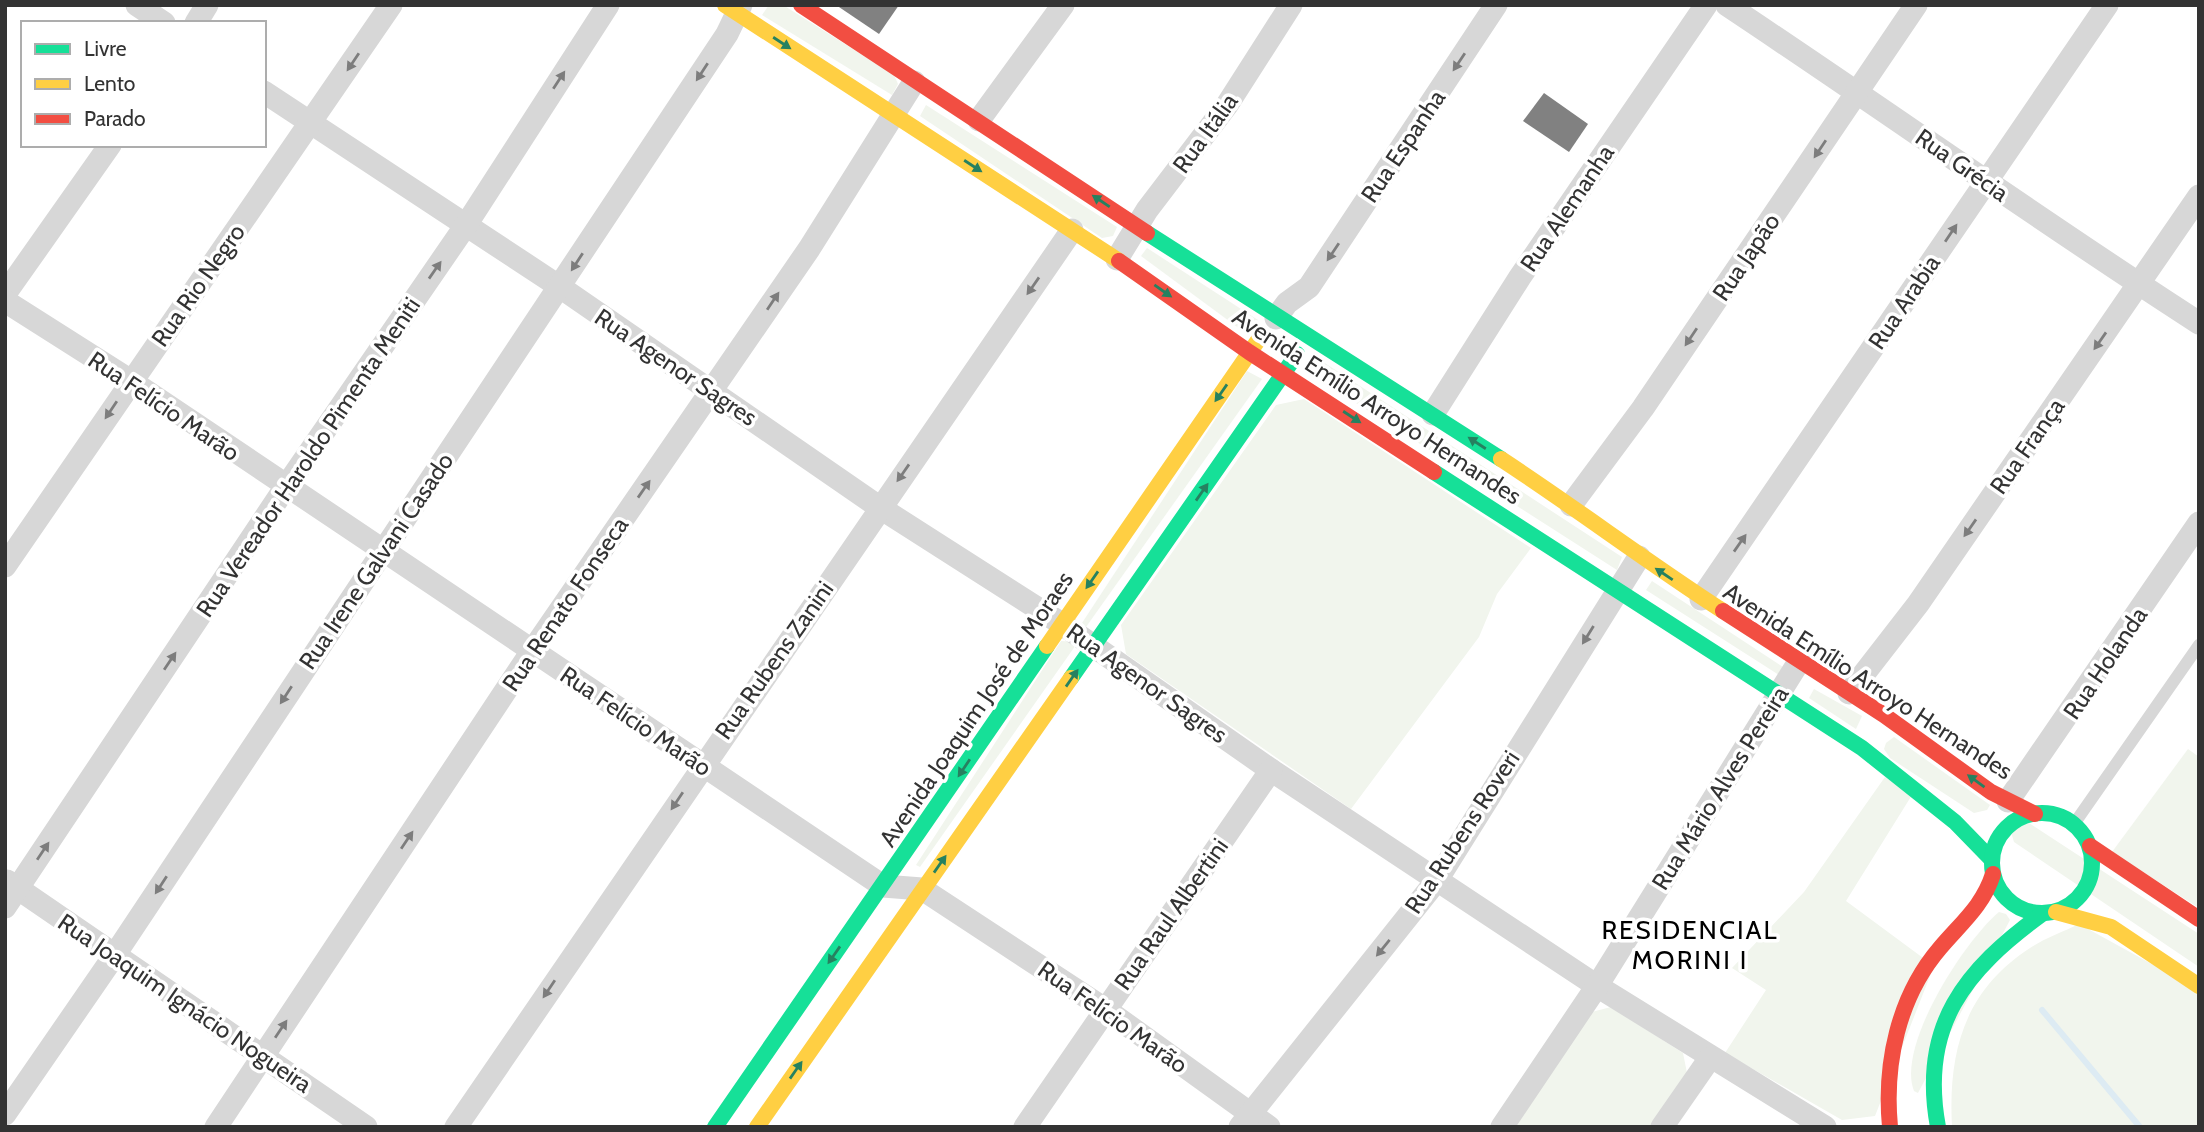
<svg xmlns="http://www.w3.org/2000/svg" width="2204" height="1132" font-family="Cabin,sans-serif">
	<rect width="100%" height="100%" fill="#fff"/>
	<g fill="#f1f5ed">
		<path d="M769 5H783L894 75 898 84 892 95 762 15Z"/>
		<path d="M926 105 1117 227 1113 236 1102 238 920 116Z"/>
		<path d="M1147 248 1258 320 1244 332 1141 256Z"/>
		<path d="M1314 356 1622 557 1617 570 1306 371Z"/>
		<path d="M1247 371 1262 379 1086 627 1082 623Z"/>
		<path d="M1304 399 1531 548 1497 594 1479 637 1351 809 1126 654 1121 625 1276 405Z"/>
		<path d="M1652 581 1783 667 1779 675 1646 590Z"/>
		<path d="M1061 641 1078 642 920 867 916 865Z"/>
		<path d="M1814 689 1862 716 1856 729 1809 698Z"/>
		<path d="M1894 737 1990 805 1987 810 1974 813 1890 758 1884 749 1886 743Z"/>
		<path d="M2188 749 2199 757V908L2112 852Z"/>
		<path d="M1885 777 1912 795 1846 901 1934 966 1875 1116 1842 1120 1725 1053 1766 990 1732 968 1804 892Z"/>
		<path d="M2020 821 2029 823 2199 934V967L2014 842 2011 832Z"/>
		<path d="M1999 912 2006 914 2010 920 1918 1093 1914 1091C1896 1046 1965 940 1999 912Z"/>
		<path d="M2079 924 2199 990V1127H1952C1948 1052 1964 991 2030 948 2045 938 2063 932 2079 924Z"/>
		<path d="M1611 1007 1683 1053 1687 1073 1650 1127H1511L1588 1013Z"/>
	</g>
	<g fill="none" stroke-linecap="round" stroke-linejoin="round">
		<path stroke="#ddebf3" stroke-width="6" d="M2042 1010 2140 1127"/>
	</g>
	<g fill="#818181">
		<path d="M836 5H899L879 34Z"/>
		<path d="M1544 93 1588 124 1569 152 1523 121Z"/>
	</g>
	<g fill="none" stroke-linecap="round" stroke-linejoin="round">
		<path stroke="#d7d7d7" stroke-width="12" d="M2074 824 2199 645"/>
		<g stroke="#d7d7d7" stroke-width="23">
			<path d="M137 5 164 23"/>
			<path d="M1727 5C1885 110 2039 220 2199 323"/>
			<path d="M196 23 207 5"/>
			<path d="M264 92 560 287 879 507 1062 624 1271 770 1597 986 1825 1127"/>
			<path d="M979 120 1063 5"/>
			<path d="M1117 259 1147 210 1227 105 1291 5"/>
			<path d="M5 294 110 145"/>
			<path d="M5 301 131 381 883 886 922 889 1105 1009 1269 1127"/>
			<path d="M1276 318 1287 303 1309 287 1496 5"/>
			<path d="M1433 414 1520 277 1706 5"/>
			<path d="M1571 505 1643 408 1916 5"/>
			<path d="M5 566 391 5"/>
			<path d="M1701 599 2107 5"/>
			<path d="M1849 693 1918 604 2199 196"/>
			<path d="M2008 801 2199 523"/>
			<path d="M7 881 366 1127"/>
			<path d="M5 907 285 488 466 225 608 5"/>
			<path d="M5 1114 114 956 727 34 741 5"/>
			<path d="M216 1127 532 651 809 249 914 82"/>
			<path d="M456 1127 1072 230"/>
			<path d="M1025 1127 1271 770"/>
			<path d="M1240 1127 1437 880 1639 557"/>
			<path d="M1502 1127 1597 986 1800 660"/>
			<path d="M1662 1127 1710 1058"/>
		</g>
		<g stroke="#16e098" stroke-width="16">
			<path d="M1147 233 1501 459"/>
			<path d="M1434 472 1862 748 1955 822 1992 860"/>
			<path d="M1071 678 1297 354"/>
			<circle cx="2042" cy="863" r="50"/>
			<path d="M715 1127 1047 646"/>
			<path d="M1938 1127C1919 1026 1965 970 2042 914"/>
		</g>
		<g stroke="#ffcf43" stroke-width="16">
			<path d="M725 5 1119 261"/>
			<path d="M1501 459C1576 508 1647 562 1723 611"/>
			<path d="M1047 646 1261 336"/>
			<path d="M2056 912 2111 927 2199 986"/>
			<path d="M757 1127 1071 678"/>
		</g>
		<g stroke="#f24e42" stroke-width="16">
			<path d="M801 5 1147 233"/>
			<path d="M1119 261 1249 352 1434 472"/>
			<path d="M1723 611 1884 715 1991 792 2035 814"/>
			<path d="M2090 846 2199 919"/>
			<path d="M1890 1127C1884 1064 1898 997 1940 948 1961 923 1983 906 1993 874"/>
		</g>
	</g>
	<defs><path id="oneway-solid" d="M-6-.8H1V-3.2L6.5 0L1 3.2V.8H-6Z" transform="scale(1.75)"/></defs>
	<g fill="#268160">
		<use href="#oneway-solid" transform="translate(782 43) rotate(33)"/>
		<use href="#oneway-solid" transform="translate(973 166) rotate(33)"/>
		<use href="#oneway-solid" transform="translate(1101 201) rotate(-146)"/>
		<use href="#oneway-solid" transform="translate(1163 291) rotate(35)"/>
		<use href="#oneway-solid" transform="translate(1221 393) rotate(125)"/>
		<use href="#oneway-solid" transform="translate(1352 417) rotate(33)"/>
		<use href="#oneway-solid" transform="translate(1477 443) rotate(-147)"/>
		<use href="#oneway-solid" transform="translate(1202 492) rotate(-55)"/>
		<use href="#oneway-solid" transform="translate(1664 574) rotate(-146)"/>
		<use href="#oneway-solid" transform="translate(1092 580) rotate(125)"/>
		<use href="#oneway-solid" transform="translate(1072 678) rotate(-55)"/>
		<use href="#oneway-solid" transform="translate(964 768) rotate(124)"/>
		<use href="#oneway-solid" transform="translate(1976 781) rotate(-144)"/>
		<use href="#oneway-solid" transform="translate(940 864) rotate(-55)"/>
		<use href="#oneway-solid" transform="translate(834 955) rotate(125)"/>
		<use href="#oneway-solid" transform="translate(796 1070) rotate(-55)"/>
	</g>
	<g fill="#7d7d7d">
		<use href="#oneway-solid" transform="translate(353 62) rotate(124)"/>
		<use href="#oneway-solid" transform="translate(1459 62) rotate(124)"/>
		<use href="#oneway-solid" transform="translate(702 72) rotate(123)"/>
		<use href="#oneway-solid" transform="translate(559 80) rotate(-57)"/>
		<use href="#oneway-solid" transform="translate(1820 149) rotate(124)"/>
		<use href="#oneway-solid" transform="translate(1951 233) rotate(-56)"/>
		<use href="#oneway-solid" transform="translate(1333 252) rotate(124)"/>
		<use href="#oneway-solid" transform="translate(577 262) rotate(123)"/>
		<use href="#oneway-solid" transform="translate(435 270) rotate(-55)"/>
		<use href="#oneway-solid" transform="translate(1033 286) rotate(125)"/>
		<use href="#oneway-solid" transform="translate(773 301) rotate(-56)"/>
		<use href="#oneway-solid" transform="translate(1691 337) rotate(124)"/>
		<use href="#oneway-solid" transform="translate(2100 341) rotate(125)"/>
		<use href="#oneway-solid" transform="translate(111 410) rotate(124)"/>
		<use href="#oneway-solid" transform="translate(903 473) rotate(125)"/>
		<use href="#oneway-solid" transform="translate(644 489) rotate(-55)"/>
		<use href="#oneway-solid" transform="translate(1970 528) rotate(125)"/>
		<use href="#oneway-solid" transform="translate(1740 543) rotate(-55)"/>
		<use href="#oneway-solid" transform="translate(1588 635) rotate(122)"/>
		<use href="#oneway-solid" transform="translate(170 661) rotate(-56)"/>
		<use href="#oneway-solid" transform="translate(286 695) rotate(123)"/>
		<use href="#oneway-solid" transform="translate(677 801) rotate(124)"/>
		<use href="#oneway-solid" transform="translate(407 840) rotate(-56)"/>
		<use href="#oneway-solid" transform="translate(43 851) rotate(-56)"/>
		<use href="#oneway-solid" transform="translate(161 885) rotate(123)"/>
		<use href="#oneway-solid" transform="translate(1383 948) rotate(129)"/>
		<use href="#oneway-solid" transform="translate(549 989) rotate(124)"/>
		<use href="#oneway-solid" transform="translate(281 1029) rotate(-56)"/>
	</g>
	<g text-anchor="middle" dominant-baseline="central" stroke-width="7" stroke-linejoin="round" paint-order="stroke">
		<g font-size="24" fill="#333" stroke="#fff">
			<text transform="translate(1205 133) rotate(-54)">Rua Itália</text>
			<text transform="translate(1403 146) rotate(-56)">Rua Espanha</text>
			<text transform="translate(1962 165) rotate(35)">Rua Grécia</text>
			<text transform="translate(1567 208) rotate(-56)">Rua Alemanha</text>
			<text transform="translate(1746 257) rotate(-56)">Rua Japão</text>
			<text transform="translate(198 285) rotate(-55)">Rua Rio Negro</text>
			<text transform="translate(1904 302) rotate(-56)">Rua Arabia</text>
			<text transform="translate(676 367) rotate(34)">Rua Agenor Sagres</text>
			<text transform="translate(164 406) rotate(34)">Rua Felício Marão</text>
			<text transform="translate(1377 406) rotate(33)">Avenida Emílio Arroyo Hernandes</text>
			<text transform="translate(2027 446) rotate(-55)">Rua França</text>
			<text transform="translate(308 457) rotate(-56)">Rua Vereador Haroldo Pimenta Meniti</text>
			<text transform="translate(376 561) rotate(-56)">Rua Irene Galvani Casado</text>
			<text transform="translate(565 604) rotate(-56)">Rua Renato Fonseca</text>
			<text transform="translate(774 660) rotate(-55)">Rua Rubens Zanini</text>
			<text transform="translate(2105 663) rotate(-56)">Rua Holanda</text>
			<text transform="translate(1868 681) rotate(33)">Avenida Emílio Arroyo Hernandes</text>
			<text transform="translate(1147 683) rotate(35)">Rua Agenor Sagres</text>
			<text transform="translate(976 709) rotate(-56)">Avenida Joaquim José de Moraes</text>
			<text transform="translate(636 721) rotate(34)">Rua Felício Marão</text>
			<text transform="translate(1720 788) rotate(-58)">Rua Mário Alves Pereira</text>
			<text transform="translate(1462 832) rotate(-57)">Rua Rubens Roveri</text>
			<text transform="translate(1171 914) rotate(-55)">Rua Raul Albertini</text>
			<text transform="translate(185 1003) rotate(34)">Rua Joaquim Ignácio Nogueira</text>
			<text transform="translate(1113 1017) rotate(35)">Rua Felício Marão</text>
		</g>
		<g font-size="26" letter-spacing="2" fill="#000" stroke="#fff">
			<text x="1690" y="930">RESIDENCIAL<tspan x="1690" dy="30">MORINI I</tspan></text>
		</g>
	</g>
	<rect width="2204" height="1132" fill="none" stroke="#333333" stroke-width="14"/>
	<rect x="21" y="21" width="245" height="126" fill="#ffffff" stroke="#adadad" stroke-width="2"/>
	<rect x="35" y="44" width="35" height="10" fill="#16e098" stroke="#adadad" stroke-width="2"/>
	<text x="84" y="56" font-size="21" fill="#333333">Livre</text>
	<rect x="35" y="79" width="35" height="10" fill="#ffcf43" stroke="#adadad" stroke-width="2"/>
	<text x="84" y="91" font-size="21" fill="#333333">Lento</text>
	<rect x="35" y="114" width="35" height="10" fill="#f24e42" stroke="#adadad" stroke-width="2"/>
	<text x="84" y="126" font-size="21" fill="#333333">Parado</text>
</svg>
